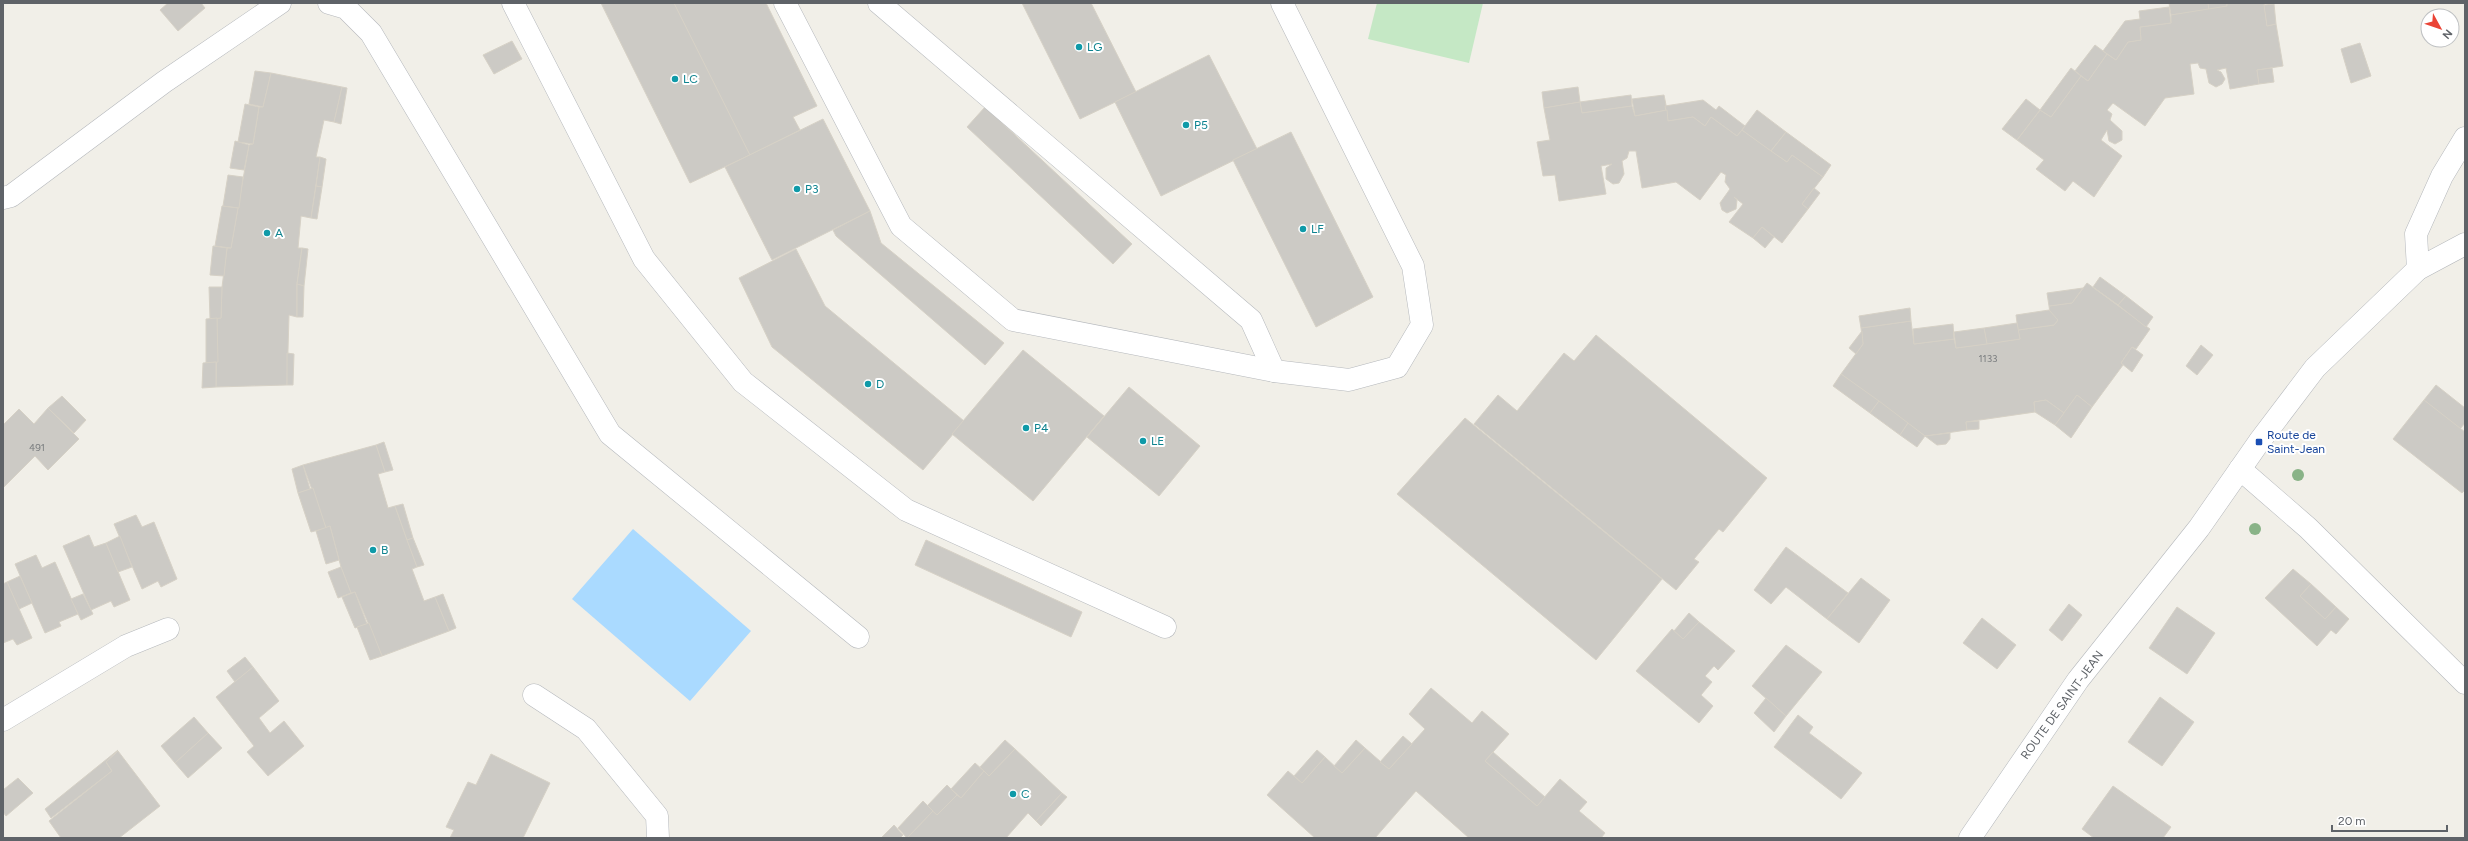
<svg xmlns="http://www.w3.org/2000/svg" width="2468" height="841" font-family="Figtree,sans-serif">
	<rect width="100%" height="100%" fill="#f1efe8"/>
	<path fill="#c5e8c5" d="M1377 3H1483L1469 63 1368 39Z"/>
	<path fill="#aadaff" d="M633 529 751 631 690 701 572 599Z"/>
	<g fill="#cccac5" stroke="#d6d1c6">
		<path d="M168 3H201L205 8 178 31 160 10Z"/>
		<path d="M601 3H674L750 155 690 183Z"/>
		<path d="M674 3H766L817 106 793 117 800 130 750 155Z"/>
		<path d="M1022 3H1091L1136 92 1080 119Z"/>
		<path d="M2169 3H2208L2209 10 2171 15Z"/>
		<path d="M2208 3H2227V6L2209 10Z"/>
		<path d="M2227 3H2264L2267 26 2276 24 2283 66 2257 70 2259 84 2230 89 2226 68 2217 70 2221 72 2225 79 2222 84 2216 87 2209 83 2206 69 2200 68 2198 63 2190 64 2194 94 2165 98 2145 126 2113 103 2107 110 2112 114 2110 120 2122 131V140L2115 144 2109 141 2107 130 2101 140 2122 156 2094 197 2073 181 2065 191 2036 169 2044 160 2017 140 2040 110 2051 117 2081 76 2088 81 2107 54 2116 60 2128 42 2141 40 2140 27 2171 23V15L2227 6Z"/>
		<path d="M2274 4 2276 24 2267 26 2264 5Z"/>
		<path d="M2169 7 2171 23 2140 27 2141 40 2128 42 2116 60 2103 51 2125 21 2140 19 2139 11Z"/>
		<path d="M512 41 522 59 494 74 483 55Z"/>
		<path d="M2360 43 2371 76 2351 83 2341 49Z"/>
		<path d="M2095 45 2107 54 2088 81 2075 71Z"/>
		<path d="M1209 55 1257 149 1161 196 1115 102Z"/>
		<path d="M2071 68 2081 76 2051 117 2040 110Z"/>
		<path d="M2272 68 2274 82 2259 84 2257 70Z"/>
		<path d="M255 71 271 73 263 107 249 104Z"/>
		<path d="M271 73 342 87 334 122 324 120 316 157H320L311 218 301 216 298 248H302L297 284V317L289 315 287 385 216 387 217 318H221L222 287 227 248H231L249 145 253 144 259 107H263Z"/>
		<path d="M342 87 347 88 341 124 334 122Z"/>
		<path d="M1578 87 1580 102 1544 108 1542 92Z"/>
		<path d="M1631 95 1632 106 1582 113 1580 102Z"/>
		<path d="M1664 95 1667 110 1635 116 1632 99Z"/>
		<path d="M2026 99 2040 110 2017 140 2002 129Z"/>
		<path d="M1703 100 1716 110 1719 106 1745 126 1737 136 1711 117 1705 126 1693 117 1668 121 1665 106Z"/>
		<path d="M1580 102 1582 113 1632 106 1635 116 1667 110 1668 121 1693 117 1705 126 1711 117 1737 136 1742 130 1787 162 1792 155 1823 177 1802 204 1808 209 1782 243 1762 227 1753 238 1729 222 1743 204 1734 197 1737 200 1736 209 1727 213 1722 210 1720 203 1730 189 1725 182 1726 175 1721 172 1700 200 1676 182 1642 188 1636 151H1629L1627 158 1622 161 1624 174 1619 183 1613 184 1606 179V168L1612 164 1601 166 1606 194 1559 201 1555 175 1543 176 1537 142 1550 140 1544 108Z"/>
		<path d="M245 104 259 107 253 144 238 142Z"/>
		<path d="M985 107 1132 244 1113 264 967 127Z"/>
		<path d="M1757 110 1786 132 1771 151 1742 130Z"/>
		<path d="M823 119 870 211 772 260 725 167Z"/>
		<path d="M1291 132 1373 297 1316 327 1233 160Z"/>
		<path d="M1786 132 1831 165 1823 177 1792 155 1787 162 1771 151Z"/>
		<path d="M235 141 249 145 244 170 230 168Z"/>
		<path d="M320 157 326 159 322 187 316 186Z"/>
		<path d="M228 175 243 177 239 208 223 206Z"/>
		<path d="M316 186 322 187 317 219 311 218Z"/>
		<path d="M1814 188 1820 193 1808 209 1802 204Z"/>
		<path d="M222 206 238 208 231 248 215 246Z"/>
		<path d="M870 211 881 243 1004 343 985 365 836 236 833 230Z"/>
		<path d="M1762 227 1774 237 1765 248 1753 238Z"/>
		<path d="M213 246 227 248 224 276 210 275Z"/>
		<path d="M302 248 308 249 304 286 297 284Z"/>
		<path d="M796 249 825 306 964 421 923 470 772 347 739 278Z"/>
		<path d="M2100 277 2126 296 2118 305 2093 287Z"/>
		<path d="M2087 283 2150 329 2136 349 2132 347 2121 363 2123 365 2092 407 2077 395 2064 413 2046 400 2034 402 2035 412 1966 422 1967 430 1925 436 1841 374 1863 344 1861 328 1911 321 1914 344 1954 339 1956 348 2020 339 2018 330 2054 325 2058 320 2050 313 2049 306 2072 303Z"/>
		<path d="M297 284 304 286 303 317H297Z"/>
		<path d="M209 287H222L221 318 210 319Z"/>
		<path d="M2083 288 2072 303 2049 306 2047 293Z"/>
		<path d="M2126 296 2153 317 2146 327 2118 305Z"/>
		<path d="M1910 308 1911 321 1861 328 1859 316Z"/>
		<path d="M2049 310 2058 320 2054 325 2018 330 2016 315Z"/>
		<path d="M217 318 218 362 206 363V319Z"/>
		<path d="M2017 323 2020 339 1987 344 1984 328Z"/>
		<path d="M1953 324 1954 339 1914 344 1913 329Z"/>
		<path d="M1984 328 1987 344 1956 348 1954 332Z"/>
		<path d="M1862 331 1863 344 1856 354 1849 348Z"/>
		<path d="M1596 335 1767 478 1723 532 1719 529 1694 559 1699 562 1676 590 1474 424 1498 395 1517 411 1564 353 1574 361Z"/>
		<path d="M2201 345 2213 355 2197 375 2186 366Z"/>
		<path d="M2132 347 2143 355 2132 372 2121 363Z"/>
		<path d="M1023 350 1104 416 1033 501 952 434Z"/>
		<path d="M287 353 294 354 293 385H287Z"/>
		<path d="M216 362V387L202 388 203 363Z"/>
		<path d="M1841 374 1879 401 1870 413 1833 386Z"/>
		<path d="M2436 385 2465 408V423L2460 429 2424 400Z"/>
		<path d="M1129 387 1200 446 1159 496 1087 437Z"/>
		<path d="M2077 395 2092 407 2071 438 2055 425Z"/>
		<path d="M62 396 86 420 74 433 48 408Z"/>
		<path d="M2046 400 2064 413 2055 425 2035 412 2034 402Z"/>
		<path d="M2424 400 2465 432V490L2462 493 2393 439Z"/>
		<path d="M1879 401 1908 423 1900 435 1870 413Z"/>
		<path d="M48 408 79 439 48 470 35 456 3 488V425L19 409 34 424Z"/>
		<path d="M1465 418 1662 579 1596 660 1397 494Z"/>
		<path d="M1979 421V429L1967 430 1966 422Z"/>
		<path d="M1908 423 1925 436 1917 447 1900 435Z"/>
		<path d="M1950 433V439L1946 444 1937 445 1925 436Z"/>
		<path d="M384 442 393 470 385 472 376 445Z"/>
		<path d="M376 445 385 472 378 474 388 508 395 506 417 567 412 569 424 601 435 597 449 631 382 656 355 592 351 593 341 567 330 526 326 528 303 465Z"/>
		<path d="M303 465 310 489 298 493 292 469Z"/>
		<path d="M313 488 326 528 311 532 298 493Z"/>
		<path d="M403 504 413 538 407 540 395 506Z"/>
		<path d="M136 515 142 527 154 522 177 579 161 587 158 581 142 589 114 524Z"/>
		<path d="M330 526 339 560 326 564 316 531Z"/>
		<path d="M89 535 94 547 106 543 130 600 114 607 111 601 91 610 63 546Z"/>
		<path d="M120 536 132 567 118 572 106 543Z"/>
		<path d="M413 538 424 565 417 567 407 540Z"/>
		<path d="M926 540 1082 612 1071 637 915 565Z"/>
		<path d="M1786 547 1848 593 1827 619 1786 587 1771 604 1754 590Z"/>
		<path d="M36 555 42 568 55 562 78 614 59 622 61 626 45 633 15 564Z"/>
		<path d="M341 567 351 593 338 598 328 572Z"/>
		<path d="M2293 569 2311 584 2300 596 2325 619 2336 607 2349 619 2336 634 2331 630 2317 646 2265 598Z"/>
		<path d="M20 576 32 603 19 609 7 582Z"/>
		<path d="M1861 578 1890 600 1859 643 1827 619Z"/>
		<path d="M7 582 32 638 17 645 13 639 3 643V584Z"/>
		<path d="M2311 584 2336 607 2325 619 2300 596Z"/>
		<path d="M355 592 367 624 355 628 342 597Z"/>
		<path d="M83 594 93 614 81 620 71 599Z"/>
		<path d="M443 594 456 628 449 631 435 597Z"/>
		<path d="M2069 604 2082 615 2062 641 2049 630Z"/>
		<path d="M2177 607 2215 633 2187 674 2149 648Z"/>
		<path d="M1689 613 1699 622 1683 639 1674 631Z"/>
		<path d="M1982 618 2016 645 1997 669 1963 643Z"/>
		<path d="M1699 622 1735 651 1718 670 1714 666 1705 676 1712 682 1701 695 1713 706 1699 723 1636 671 1672 629 1683 639Z"/>
		<path d="M369 623 382 656 370 660 357 627Z"/>
		<path d="M1786 645 1822 672 1786 716 1752 686Z"/>
		<path d="M245 657 253 667 235 682 227 671Z"/>
		<path d="M253 667 279 701 259 718 270 733 284 721 304 746 268 776 247 752 254 746 216 697Z"/>
		<path d="M1431 688 1472 723 1482 711 1509 734 1485 761 1537 806 1560 779 1587 802 1579 811 1605 833 1601 838H1469L1416 791 1375 838H1315L1267 795 1288 771 1302 783 1325 757 1342 773 1365 748 1389 769 1425 729 1409 714Z"/>
		<path d="M2160 697 2194 722 2162 766 2128 742Z"/>
		<path d="M1766 698 1786 716 1774 732 1754 713Z"/>
		<path d="M1798 715 1813 727 1809 733 1862 773 1841 799 1774 747Z"/>
		<path d="M194 717 208 733 175 763 161 746Z"/>
		<path d="M208 733 222 748 188 778 175 763Z"/>
		<path d="M1403 736 1412 744 1389 769 1380 762Z"/>
		<path d="M1005 740 1015 749 989 776 980 767Z"/>
		<path d="M1356 740 1365 748 1342 773 1334 766Z"/>
		<path d="M1015 749 1062 793 1036 821 1028 813 1006 838H907L933 811 937 815 957 795 961 798 984 771 989 776Z"/>
		<path d="M118 750 106 762 112 771 51 818 45 809Z"/>
		<path d="M1317 750 1325 757 1302 783 1294 776Z"/>
		<path d="M118 751 160 806 119 838H61L49 821 112 771 106 762Z"/>
		<path d="M1493 752 1545 797 1537 806 1485 761Z"/>
		<path d="M491 754 550 783 523 838H450L454 830 446 827 468 782 476 785Z"/>
		<path d="M975 763 984 771 961 798 951 789Z"/>
		<path d="M18 778 33 793 6 816 3 812V790Z"/>
		<path d="M947 785 957 795 937 815 927 806Z"/>
		<path d="M2113 786 2171 827 2163 838H2094L2082 829Z"/>
		<path d="M1062 793 1067 797 1041 826 1036 821Z"/>
		<path d="M923 801 933 811 907 838 898 828Z"/>
		<path d="M894 825 903 835 900 838H881Z"/>
	</g>
	<g fill="none" stroke-linecap="round" stroke-linejoin="round">
		<defs>
			<g id="minor">
				<path d="M329 3 346 8 371 33 610 434 858 637"/>
				<path d="M513 3 644 259 743 382 906 510 1165 627"/>
				<path d="M785 3 901 226 1013 320 1274 371 1349 380 1397 367 1422 325 1413 266 1282 3"/>
				<path d="M879 3 1251 320 1274 371"/>
				<path d="M3 198 11 196 164 82 280 3"/>
				<path d="M2418 269 2416 234 2442 176 2465 138"/>
				<path d="M2240 469 2308 528 2465 683"/>
				<path d="M534 695 586 729 657 816 658 838"/>
				<path d="M3 720 126 646 168 629"/>
				<path d="M1970 838 2078 680 2199 528 2259 442 2315 368 2418 269 2465 244"/>
			</g>
		</defs>
		<use href="#minor" stroke="#b5b8bc" stroke-width="23"/>
		<use href="#minor" stroke="#fff" stroke-width="22"/>
	</g>
	<g fill="#89b387">
		<circle cx="2298" cy="475" r="6"/>
		<circle cx="2255" cy="529" r="6"/>
	</g>
	<g fill="#0f9aa8" stroke="#fff" stroke-width="1.5">
		<circle cx="1079" cy="47" r="4"/>
		<circle cx="675" cy="79" r="4"/>
		<circle cx="1186" cy="125" r="4"/>
		<circle cx="797" cy="189" r="4"/>
		<circle cx="1303" cy="229" r="4"/>
		<circle cx="267" cy="233" r="4"/>
		<circle cx="868" cy="384" r="4"/>
		<circle cx="1026" cy="428" r="4"/>
		<circle cx="1143" cy="441" r="4"/>
		<circle cx="373" cy="550" r="4"/>
		<circle cx="1013" cy="794" r="4"/>
	</g>
	<rect fill="#1a4fb4" stroke="#fff" stroke-width="1.5" x="2255" y="438" width="8" height="8" rx="2"/>
	<g text-anchor="middle" dominant-baseline="central" stroke-width="4" stroke-linejoin="round" paint-order="stroke">
		<g font-size="10" fill="#7a7d7f">
			<text x="1988" y="358">1133</text>
			<text x="37" y="447">491</text>
		</g>
		<g font-size="12" fill="#0d838f" stroke="#fff" text-anchor="start">
			<text x="1087" y="47">LG</text>
			<text x="683" y="79">LC</text>
			<text x="1194" y="125">P5</text>
			<text x="805" y="189">P3</text>
			<text x="1311" y="229">LF</text>
			<text x="275" y="233">A</text>
			<text x="876" y="384">D</text>
			<text x="1034" y="428">P4</text>
			<text x="1151" y="441">LE</text>
			<text x="381" y="550">B</text>
			<text x="1021" y="794">C</text>
		</g>
		<g font-size="12" fill="#164399" stroke="#fff" text-anchor="start">
			<text x="2267" y="435">Route de<tspan x="2267" dy="14">Saint-Jean</tspan></text>
		</g>
		<g font-size="12" fill="#5f6368" stroke="#fff">
			<text transform="translate(2062 705) rotate(-54)">ROUTE DE SAINT-JEAN</text>
		</g>
	</g>
	<rect width="2468" height="841" fill="none" stroke="#5f6368" stroke-width="8"/>
	<g transform="translate(2440 28) rotate(130)"><circle r="19" fill="#ffffff" stroke="#bfc1c3"/>
	<path d="M0-3L7 15L0 10L-7 15Z" fill="#ea4335"/>
	<text y="-6" font-size="11" font-weight="bold" text-anchor="middle" fill="#5f6368">N</text>
	</g>
	<path d="M2332 825v6h115v-6" fill="none" stroke="#5f6368" stroke-width="2"/>
	<text x="2338" y="825" font-size="12" fill="#5f6368" stroke="#ffffff" stroke-width="3" paint-order="stroke">20 m</text>
</svg>
